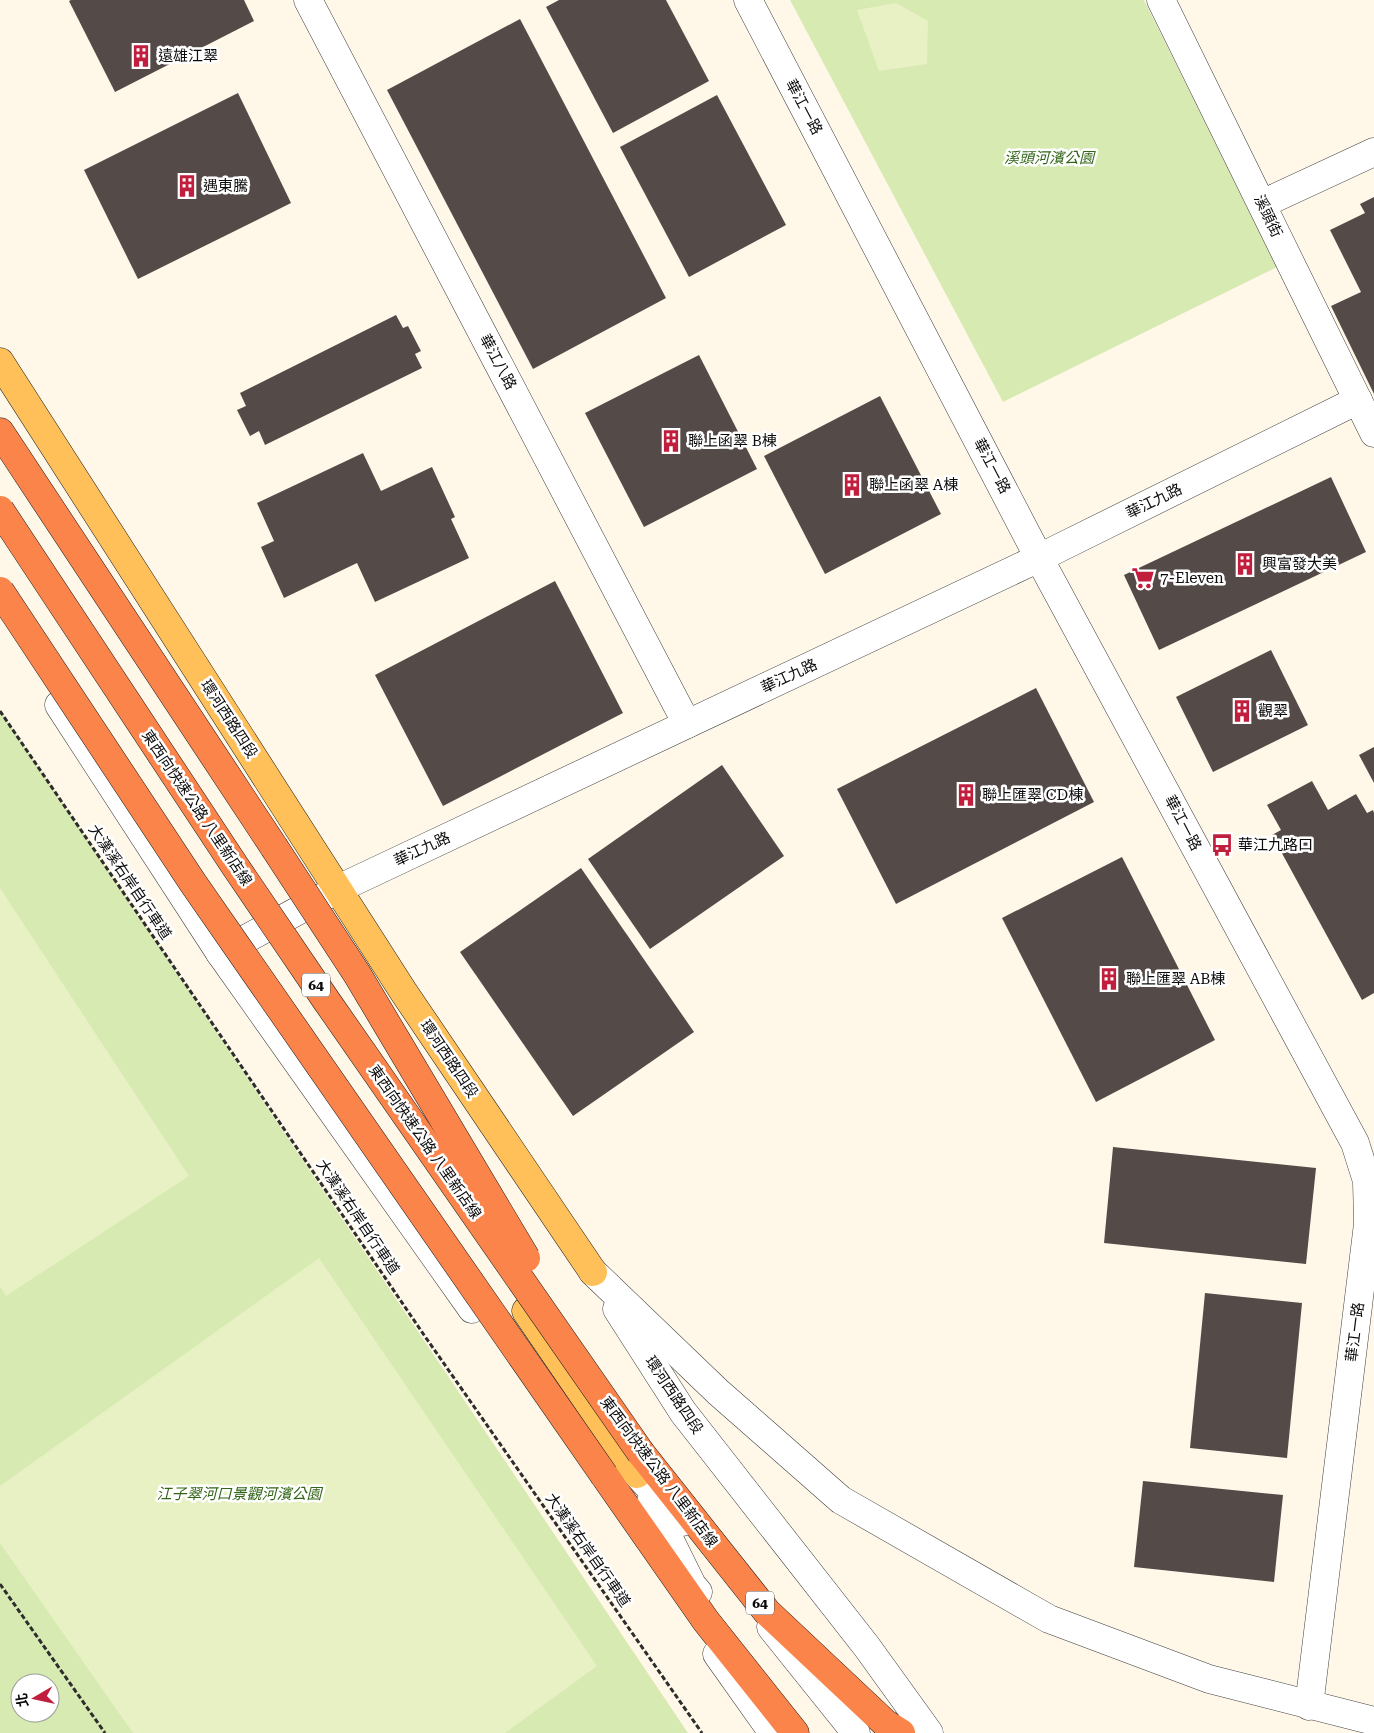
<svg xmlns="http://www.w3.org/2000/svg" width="1374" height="1733" font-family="'Roboto Serif','Noto Sans TC',serif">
	<rect width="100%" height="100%" fill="#fff8e9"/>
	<g fill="#d7eab2" fill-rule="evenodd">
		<path d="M790 0H1144L1277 267 1003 402Z"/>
		<path d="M0 710 688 1733H0ZM20 1683H50V1713H20Z"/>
	</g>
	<g fill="#e8f1c4">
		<path d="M896 3 928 21 927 64 879 71 857 10Z"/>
		<path d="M0 888 189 1176 6 1296 0 1287Z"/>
		<path d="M319 1258 597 1666 505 1733H133L0 1543V1486Z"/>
	</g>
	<g fill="#544a47">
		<path d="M71 0H244L254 21 115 92 69 1Z"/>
		<path d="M559 0H666L709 81 613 133 546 7Z"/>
		<path d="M520 19 666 298 533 369 387 90Z"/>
		<path d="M238 93 291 203 138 279 84 170Z"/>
		<path d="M717 95 786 225 689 277 620 147Z"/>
		<path d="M1374 197V394L1331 306 1361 292 1330 230 1365 213 1360 204Z"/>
		<path d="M396 315 403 328 408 326 421 351 415 354 422 368 265 445 259 431 250 436 237 410 246 406 240 393Z"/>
		<path d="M699 355 757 469 644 527 585 413Z"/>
		<path d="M880 396 941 514 825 574 764 456Z"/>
		<path d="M363 453 381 491 432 467 455 517 451 519 469 558 375 602 357 563 284 598 261 547 274 541 257 503Z"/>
		<path d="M1331 477 1366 552 1159 650 1124 575Z"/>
		<path d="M555 581 623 713 443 806 375 675Z"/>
		<path d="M1271 650 1308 725 1213 772 1176 697Z"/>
		<path d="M1036 688 1094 802 896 904 837 789Z"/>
		<path d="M1374 747V783L1359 755Z"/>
		<path d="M722 765 784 856 650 949 588 859Z"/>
		<path d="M1312 781 1328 810 1356 794 1367 813 1373 810 1374 813V993L1362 1000 1272 835 1281 830 1267 805Z"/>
		<path d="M1122 857 1215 1040 1096 1102 1002 918Z"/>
		<path d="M581 868 694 1032 573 1116 460 952Z"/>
		<path d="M1113 1147 1316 1168 1306 1264 1104 1243Z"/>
		<path d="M1205 1293 1302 1303 1287 1458 1190 1448Z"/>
		<path d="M1143 1481 1283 1495 1274 1582 1134 1567Z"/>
	</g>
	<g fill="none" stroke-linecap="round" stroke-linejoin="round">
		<defs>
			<g id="minor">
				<path d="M308 0 687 724"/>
				<path d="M748 0 1039 558 1355 1143 1367 1181 1368 1224 1309 1706"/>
				<path d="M1161 0 1374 433"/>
				<path d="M1262 204 1374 152"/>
				<path d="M59 705 220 953 472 1309"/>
				<path d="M220 953 338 889 1039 558 1358 400"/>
				<path d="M593 1272 718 1392 841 1500 1049 1619 1209 1679 1374 1721"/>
				<path d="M617 1309 683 1412 867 1647 929 1733"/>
				<path d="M637 1474 682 1522"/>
				<path d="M651 1502 692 1585 698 1592"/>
				<path d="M771 1627 856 1733"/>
				<path d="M717 1654 773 1733"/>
			</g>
			<g id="major">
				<path d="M0 362 403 991 593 1272"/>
				<path d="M526 1311 637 1474"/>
			</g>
			<g id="highway">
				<path d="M0 432 274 847"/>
				<path d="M641 1453 767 1612 885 1723 901 1733"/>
				<path d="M604 1475 706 1621 795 1733"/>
			</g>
		</defs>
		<use href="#minor" stroke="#3e3e3e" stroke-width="29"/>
		<use href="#major" stroke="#1c1c1c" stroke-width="29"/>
		<use href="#highway" stroke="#1c1c1c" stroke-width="29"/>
		<g stroke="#2d2d2d" stroke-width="3" stroke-dasharray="5 2.5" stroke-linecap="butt">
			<path d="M0 711 424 1335 702 1733"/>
			<path d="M0 1584 105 1733"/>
		</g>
		<use href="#minor" stroke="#fff" stroke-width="28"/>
		<use href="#major" stroke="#ffc059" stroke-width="28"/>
		<use href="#highway" stroke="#fb844b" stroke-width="28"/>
		<defs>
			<g id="highway-bridge">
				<path d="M0 510 235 866 326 1000 641 1453"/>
				<path d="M0 591 193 883 604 1475"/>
				<path d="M274 847 357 974 526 1258"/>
			</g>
		</defs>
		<use href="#highway-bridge" stroke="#1c1c1c" stroke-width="29" stroke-linecap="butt"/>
		<use href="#highway-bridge" stroke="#fb844b" stroke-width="28"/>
	</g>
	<defs>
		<symbol id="building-bare" viewBox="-9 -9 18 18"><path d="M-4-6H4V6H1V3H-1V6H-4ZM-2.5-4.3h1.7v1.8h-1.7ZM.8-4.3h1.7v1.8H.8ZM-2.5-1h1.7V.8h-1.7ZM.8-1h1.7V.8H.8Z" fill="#c01e3c" stroke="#fff" stroke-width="2.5" paint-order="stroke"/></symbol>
		<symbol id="supermarket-bare" viewBox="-9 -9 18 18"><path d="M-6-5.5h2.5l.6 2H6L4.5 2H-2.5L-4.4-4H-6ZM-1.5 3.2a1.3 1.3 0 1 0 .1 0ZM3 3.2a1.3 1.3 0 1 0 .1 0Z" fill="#c01e3c" stroke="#fff" stroke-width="2.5" paint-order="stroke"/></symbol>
		<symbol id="bus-bare" viewBox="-9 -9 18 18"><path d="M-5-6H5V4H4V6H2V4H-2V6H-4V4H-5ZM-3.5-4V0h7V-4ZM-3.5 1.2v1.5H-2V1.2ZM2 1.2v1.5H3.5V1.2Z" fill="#c01e3c" stroke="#fff" stroke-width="2.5" paint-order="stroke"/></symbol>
	</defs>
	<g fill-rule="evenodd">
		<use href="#building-bare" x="125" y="40" width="32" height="32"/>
		<use href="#building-bare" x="171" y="170" width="32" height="32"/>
		<use href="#building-bare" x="655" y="425" width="32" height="32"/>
		<use href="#building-bare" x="836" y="469" width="32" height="32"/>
		<use href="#building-bare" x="1229" y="548" width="32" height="32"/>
		<use href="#supermarket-bare" x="1127" y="562" width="32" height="32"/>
		<use href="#building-bare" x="1226" y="695" width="32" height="32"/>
		<use href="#building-bare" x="950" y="779" width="32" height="32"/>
		<use href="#bus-bare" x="1206" y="829" width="32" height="32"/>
		<use href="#building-bare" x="1093" y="963" width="32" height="32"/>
	</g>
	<g text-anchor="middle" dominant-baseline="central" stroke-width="5" stroke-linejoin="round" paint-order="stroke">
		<g fill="#fff" stroke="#545454" stroke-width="1">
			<rect x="302" y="973.5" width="28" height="23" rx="4"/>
			<rect x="746" y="1591.5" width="28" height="23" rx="4"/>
		</g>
		<g font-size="14" font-weight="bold" fill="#0b0b0b">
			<text x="316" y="985">64</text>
			<text x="760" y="1603">64</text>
		</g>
		<g font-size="15" fill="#0b0b0b" stroke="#fff" text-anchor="start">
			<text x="158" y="56">遠雄江翠</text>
			<text x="203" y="186">遇東騰</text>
			<text x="688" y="441">聯上函翠 B棟</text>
			<text x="869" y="485">聯上函翠 A棟</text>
			<text x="1262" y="564">興富發大美</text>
			<text x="1160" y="578">7-Eleven</text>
			<text x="1258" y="711">觀翠</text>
			<text x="982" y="795">聯上匯翠 CD棟</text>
			<text x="1238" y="845">華江九路口</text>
			<text x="1126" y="979">聯上匯翠 AB棟</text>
		</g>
		<g font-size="15" fill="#0b0b0b" stroke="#fff">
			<text transform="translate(804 107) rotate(62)">華江一路</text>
			<text transform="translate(1268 216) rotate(64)">溪頭街</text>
			<text transform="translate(498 362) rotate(62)">華江八路</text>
			<text transform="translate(992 466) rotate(62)">華江一路</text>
			<text transform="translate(1154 501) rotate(-26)">華江九路</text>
			<text transform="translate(789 676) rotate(-25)">華江九路</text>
			<text transform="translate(229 719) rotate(57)">環河西路四段</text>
			<text transform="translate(197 808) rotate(56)">東西向快速公路 八里新店線</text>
			<text transform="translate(1183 823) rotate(62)">華江一路</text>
			<text transform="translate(422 849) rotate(-25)">華江九路</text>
			<text transform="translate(130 882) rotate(56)">大漢溪右岸自行車道</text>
			<text transform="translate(449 1059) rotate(56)">環河西路四段</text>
			<text transform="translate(425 1142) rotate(55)">東西向快速公路 八里新店線</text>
			<text transform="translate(358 1217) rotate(56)">大漢溪右岸自行車道</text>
			<text transform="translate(1355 1332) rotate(-83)">華江一路</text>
			<text transform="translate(674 1395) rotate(56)">環河西路四段</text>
			<text transform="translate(659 1472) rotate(53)">東西向快速公路 八里新店線</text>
			<text transform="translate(588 1550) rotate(55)">大漢溪右岸自行車道</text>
		</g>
		<g font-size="15" font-style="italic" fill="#336519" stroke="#fff">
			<text x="1049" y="158">溪頭河濱公園</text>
			<text x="239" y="1494">江子翠河口景觀河濱公園</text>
		</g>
	</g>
	<g transform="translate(35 1698) rotate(261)"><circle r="24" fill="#ffffff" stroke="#9d9d9d"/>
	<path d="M0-4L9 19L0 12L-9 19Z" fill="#c01e3c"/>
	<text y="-8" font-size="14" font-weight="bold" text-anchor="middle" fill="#0b0b0b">北</text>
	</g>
</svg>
